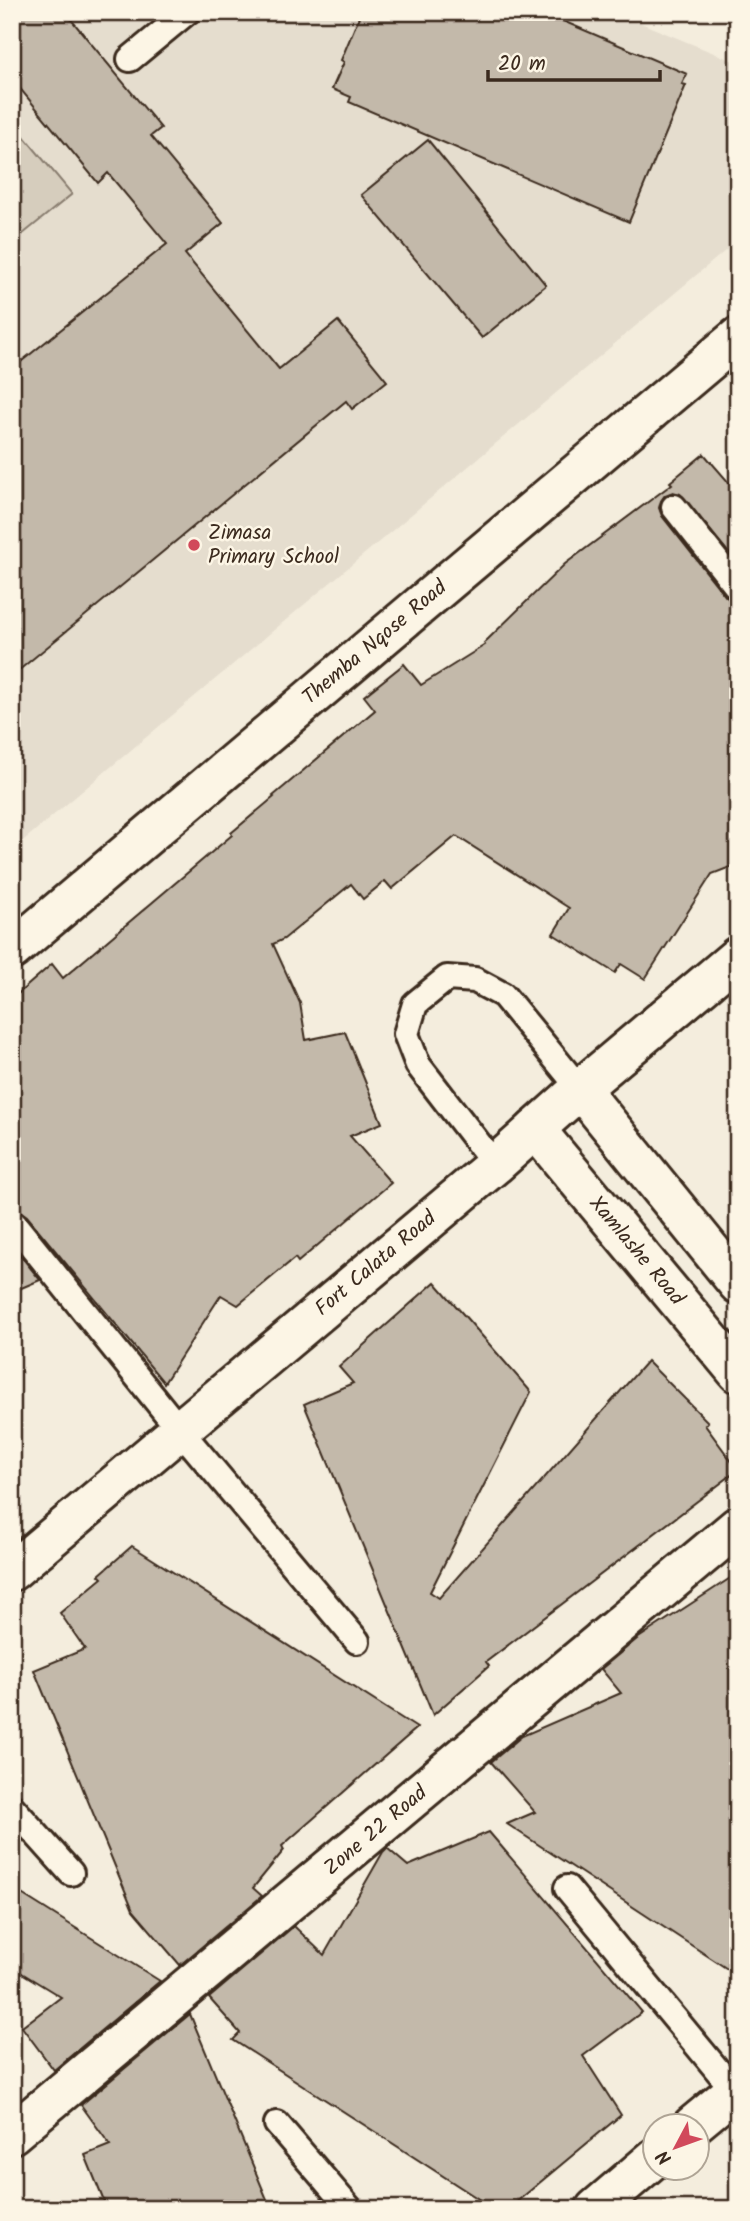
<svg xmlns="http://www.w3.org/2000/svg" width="750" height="2221" font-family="Kalam,sans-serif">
	<rect width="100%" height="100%" fill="#f4eddd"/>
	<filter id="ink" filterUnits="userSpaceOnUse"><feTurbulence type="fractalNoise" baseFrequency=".0143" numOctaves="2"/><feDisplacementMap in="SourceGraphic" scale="14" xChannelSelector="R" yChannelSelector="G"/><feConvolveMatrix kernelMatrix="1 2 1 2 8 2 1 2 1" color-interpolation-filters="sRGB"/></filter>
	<g filter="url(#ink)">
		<path fill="#e5ddce" d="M12 12H614L738 63V240L12 850Z"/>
		<path fill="#d6cdbd" stroke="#887c6e" stroke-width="2" d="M12 122 72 194 12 243Z"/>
		<g fill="#c3b9aa" stroke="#3b2a1e" stroke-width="2">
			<path d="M12 12H65L161 128 151 136 223 223 185 254 279 369 338 321 387 381 352 409 346 401 12 676V369L167 244 108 173 98 183 12 79Z"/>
			<path d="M361 12H542L687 74 682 84 686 85 629 222 349 102 351 97 332 89 344 62 341 60Z"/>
			<path d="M428 140 546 285 482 338 361 195Z"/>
			<path d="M704 454 738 493V564L680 494 673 492 665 495 661 501 659 508 662 516 726 597 738 603V864L712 874 645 979 621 964 615 973 553 934 569 908 456 836 392 889 385 881 363 899 351 884 284 939 273 944 300 1003 306 1040 345 1032 382 1123 350 1136 391 1183 298 1262 295 1258 238 1305 221 1295 164 1383 27 1216 20 1211 12 1210V999L52 964 63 978 232 835 231 833 274 797 273 796 375 710 364 696 404 664 421 685 485 645 484 643 565 564 672 484 670 482Z"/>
			<path d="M12 1245 40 1280 12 1292Z"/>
			<path d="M435 1282 531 1392 430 1592 439 1598 647 1361 708 1422 705 1425 738 1470 486 1662 489 1666 433 1715 304 1404 353 1383 339 1367Z"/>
			<path d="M132 1546 417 1728 282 1846 284 1850 253 1888 262 1896 180 1965 133 1910 34 1670 85 1649 60 1613 102 1578 99 1575Z"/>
			<path d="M738 1573V1976L507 1824 535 1812 491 1762 522 1736 621 1693 601 1669 637 1639Z"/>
			<path d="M489 1832 642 2012 583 2056 621 2115 508 2209H494L233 2040 240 2033 209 1998 294 1926 324 1955 383 1852 387 1848 408 1866Z"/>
			<path d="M12 1888 160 1981 54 2070 22 2027 61 1997 12 1967Z"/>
			<path d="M190 2014 271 2209H107L85 2155 110 2145 81 2105Z"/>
		</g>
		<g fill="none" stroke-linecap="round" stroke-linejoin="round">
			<defs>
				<g id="service">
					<path d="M130 59 187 12"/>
					<path d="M674 507 738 588"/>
					<path d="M495 1165 418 1065 406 1034 415 1004 447 978 475 980 503 995 580 1089"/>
					<path d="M15 1225 179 1429 357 1641"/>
					<path d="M12 1807 71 1873"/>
					<path d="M567 1888 738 2095"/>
					<path d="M277 2124 350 2209"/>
				</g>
				<g id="minor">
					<path d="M12 950 738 337"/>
					<path d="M580 1089 738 1284"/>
					<path d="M535 1129 738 1373"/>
					<path d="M12 1571 495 1165 580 1089 738 956"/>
					<path d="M692 2126 738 2088"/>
					<path d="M12 2134 738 1526"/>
					<path d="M595 2209 656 2157"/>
				</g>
			</defs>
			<use href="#service" stroke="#3b2a1e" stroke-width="30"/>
			<use href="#minor" stroke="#3b2a1e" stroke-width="44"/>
			<use href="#service" stroke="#fcf5e5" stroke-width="24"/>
			<use href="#minor" stroke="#fcf5e5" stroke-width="38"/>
		</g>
	</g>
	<circle fill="#d1495b" stroke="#fcf5e5" stroke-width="2.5" cx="194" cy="545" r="7"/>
	<g text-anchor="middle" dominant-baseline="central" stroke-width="5" stroke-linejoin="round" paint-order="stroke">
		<g font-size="21" fill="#3b2a1e" stroke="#fcf5e5" text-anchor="start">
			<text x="208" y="533">Zimasa<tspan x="208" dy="24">Primary School</tspan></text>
		</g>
		<g font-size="21" fill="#3b2a1e" stroke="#fcf5e5">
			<text transform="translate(375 643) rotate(-40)">Themba Nqose Road</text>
			<text transform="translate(636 1251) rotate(50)">Xamlashe Road</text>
			<text transform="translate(376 1264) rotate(-40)">Fort Calata Road</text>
			<text transform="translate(376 1831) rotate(-40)">Zone 22 Road</text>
		</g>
	</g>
	<rect width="750" height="2221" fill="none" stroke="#fcf5e5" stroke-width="42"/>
	<rect x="21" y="21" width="708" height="2179" fill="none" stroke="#3b2a1e" stroke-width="2.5" filter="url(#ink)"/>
	<g transform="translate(676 2147) rotate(229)"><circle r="33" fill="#fcf5e5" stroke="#afa495" stroke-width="2"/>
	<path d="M0-5L12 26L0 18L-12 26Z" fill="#d1495b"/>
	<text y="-10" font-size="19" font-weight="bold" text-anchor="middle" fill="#3b2a1e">N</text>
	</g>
	<path d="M488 70v10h172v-10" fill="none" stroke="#3b2a1e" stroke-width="3.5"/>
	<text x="498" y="70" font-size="21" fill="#3b2a1e" stroke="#fcf5e5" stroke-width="5" paint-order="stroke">20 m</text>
</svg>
